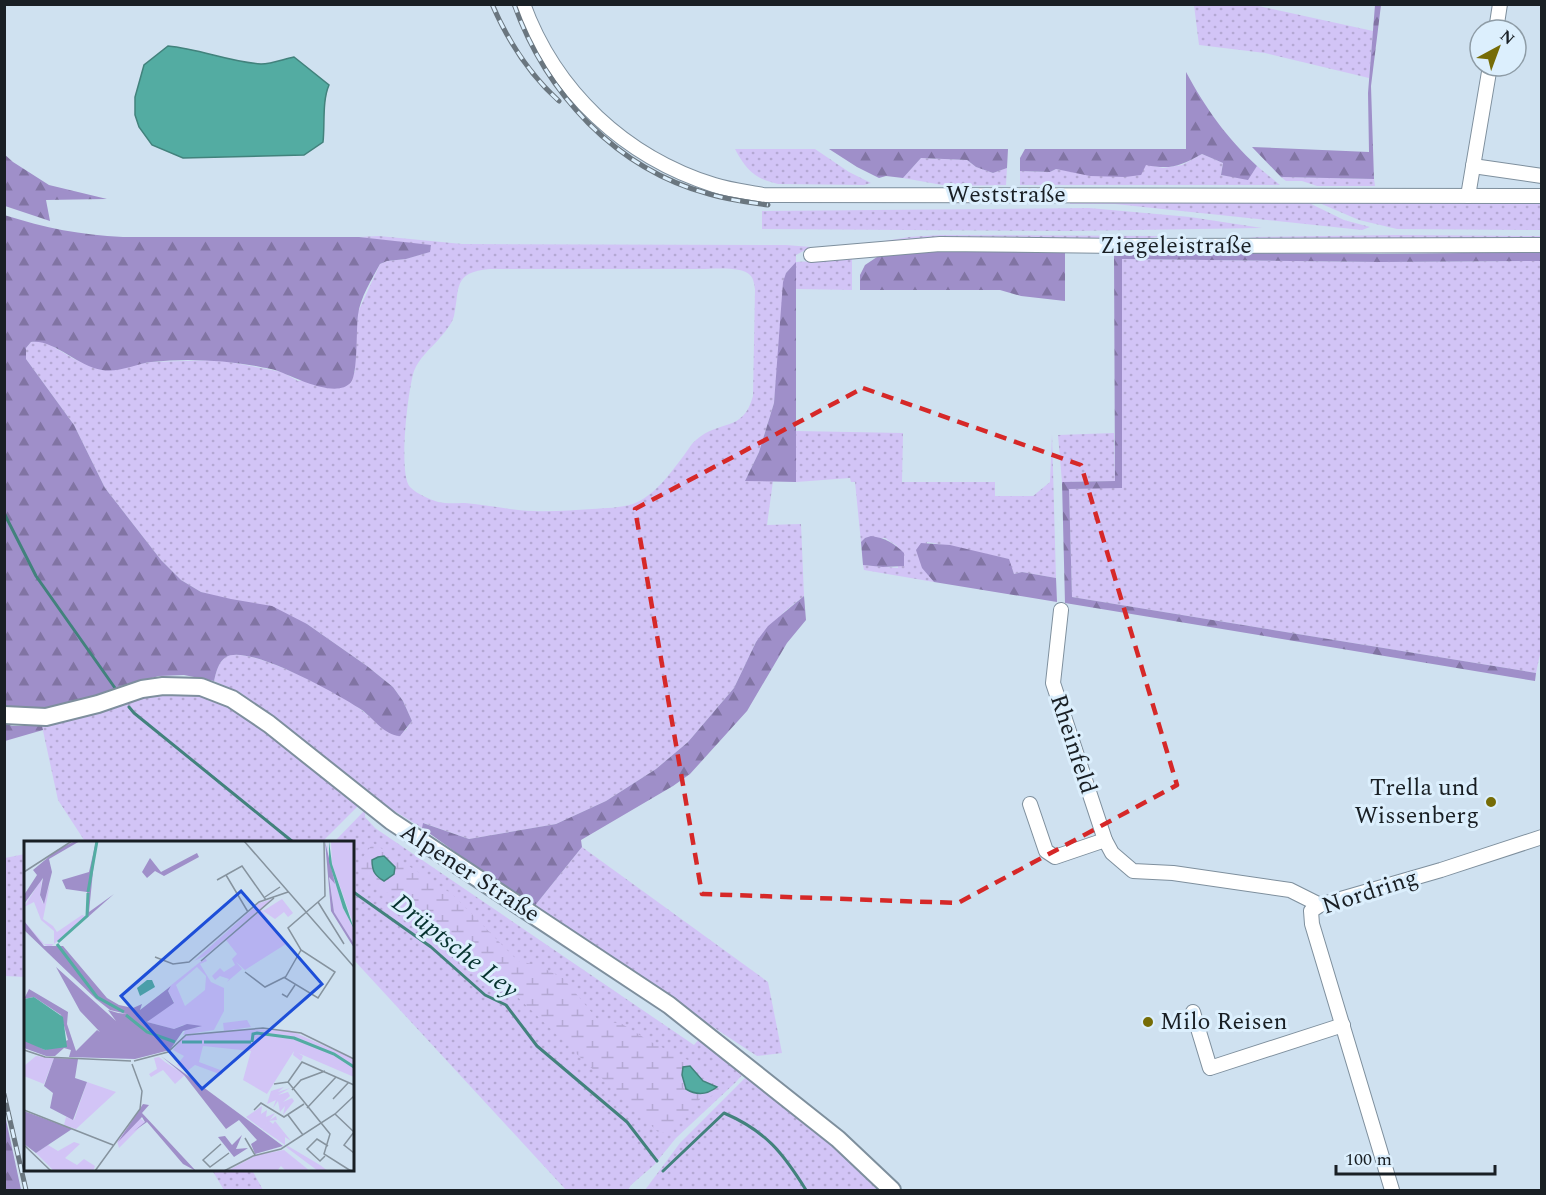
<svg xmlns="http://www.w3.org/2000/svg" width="1546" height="1195" font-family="Spectral,serif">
	<defs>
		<pattern id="grass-dots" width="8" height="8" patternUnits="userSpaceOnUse" patternTransform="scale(1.5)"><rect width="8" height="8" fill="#d2c4f6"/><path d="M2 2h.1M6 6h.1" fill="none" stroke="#b4a8d3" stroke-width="1.8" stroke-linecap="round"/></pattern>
		<pattern id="forest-firs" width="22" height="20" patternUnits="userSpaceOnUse" patternTransform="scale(1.5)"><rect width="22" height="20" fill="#9f8fc9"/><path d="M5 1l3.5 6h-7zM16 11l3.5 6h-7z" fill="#8174a3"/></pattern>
		<pattern id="wetland-marsh" width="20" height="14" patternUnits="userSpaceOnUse" patternTransform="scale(1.5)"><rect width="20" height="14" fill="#d2c4f6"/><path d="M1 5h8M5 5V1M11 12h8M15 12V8" fill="none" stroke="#b4a8d3"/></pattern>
	</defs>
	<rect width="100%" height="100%" fill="#cfe1f0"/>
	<g fill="url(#grass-dots)" fill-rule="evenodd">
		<path d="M1194 5H1254L1373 31 1369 78 1265 53 1199 45Z"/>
		<path d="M735 149H815L849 172 871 183 864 185 778 184C755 179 746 170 735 149Z"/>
		<path d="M1202 154 1223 163 1221 175 1248 179 1257 166 1280 185H1020V171L1050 172 1056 169 1070 171 1145 164 1163 168 1182 165Z"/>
		<path d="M921 158 967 160 976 167 993 173 1007 168 1006 185 948 186 903 178Z"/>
		<path d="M1281 177 1374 179 1375 186H1317L1302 181H1286Z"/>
		<path d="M1070 200 1305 201 1344 220 1370 227 1362 230 1115 204H1070Z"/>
		<path d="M1541 201V230L1397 229 1359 220 1317 202Z"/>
		<path d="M1089 208 1190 217 1262 228 1070 231 762 229V211Z"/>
		<path d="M940 235 1162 236 1142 240 923 239 873 243 909 237Z"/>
		<path d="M1397 235 1541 236 1542 241 1270 239 1248 237Z"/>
		<path d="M379 236 462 244 786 245 811 247 796 255V262L852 259V290L796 289V263L786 273 774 403 759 452 745 481H773L767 525 801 524 804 596 785 611 756 642 734 688 688 742 656 769 606 801 556 824 469 839 424 823 422 828 370 796 241 693 214 681C216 673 218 662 226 657 244 644 330 689 349 701 362 710 373 719 385 730L405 731 412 721 403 701 393 687 367 666 307 624 201 592 181 580 161 560 105 488 74 425 26 359V348L31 342 42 340 74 359 102 370 151 362 219 360 282 372 298 381 355 372V344L358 312 380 264 387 261 406 259 429 252 431 246 359 237ZM701 269C713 269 742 266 750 275 754 279 754 284 755 289L753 396C743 433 720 419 696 440 690 445 687 452 682 458 669 475 654 496 633 504 621 508 605 508 592 509 573 510 553 512 533 511 510 510 488 505 465 503 457 503 447 504 438 502 429 499 417 494 410 487 398 474 408 389 414 371 419 358 430 349 439 339 444 333 452 324 454 316 460 289 452 272 490 269Z"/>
		<path d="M1122 259 1381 262 1541 261 1542 645 1536 673 1072 597 1069 489 1122 487Z"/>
		<path d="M796 431 903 433 902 482H995V496H1033L1050 482 1052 434 1056 578 1022 572 1014 574 1008 559 933 543 927 542 922 567 934 582 864 570 863 565 898 568 897 546 885 538H865L861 542 855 482H851L850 478 796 482Z"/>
		<path d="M1114 433 1115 481 1062 482 1058 435Z"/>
		<path d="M184 693 211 698 233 707 359 805 322 842H75L84 840 58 800 42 726C89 716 135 695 184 693Z"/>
		<path d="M365 810V817L375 828 694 1045 700 1038 741 1069 742 1075 736 1082 676 1138 654 1165 631 1185 628 1190H566L353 959 352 842H334Z"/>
		<path d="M582 847 768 982 782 1053 757 1056 533 908Z"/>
		<path d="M25 854V977L5 976V858Z"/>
		<path d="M753 1070 892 1190H645L680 1143Z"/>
		<path d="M212 1170H252L263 1190H224Z"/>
	</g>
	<g fill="url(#forest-firs)">
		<path d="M1375 5H1381L1371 86 1374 179 1281 177 1252 147 1369 152 1368 93Z"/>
		<path d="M1186 72C1206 109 1226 137 1257 166L1248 180 1221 175 1223 163 1202 154C1180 166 1171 170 1146 165L1141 175 1125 177 1090 176 1056 169 1050 172 1020 171V158L1025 149H1186Z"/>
		<path d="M829 149H1008L1007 168 993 173 976 167 967 160 921 158 903 178 886 176 879 178 857 167Z"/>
		<path d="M4 154 13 162 49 185 107 199 46 200 50 221 5 206Z"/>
		<path d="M4 215C46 228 80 235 123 237H359L431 245 430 252 406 259 387 261 380 264C372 279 360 298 358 315 356 329 358 374 351 382 338 399 298 379 283 373 275 369 265 368 256 366 222 360 186 358 151 362 136 364 118 373 102 370 77 366 54 339 31 342L26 348V359L74 425 105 488 161 560 181 580 201 592 231 599 272 606 307 624 367 666 393 687 403 701 412 721 400 736C384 735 374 719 362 710 341 696 248 643 226 657 218 662 216 673 214 681L184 675 159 676 118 687 60 709 5 710Z"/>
		<path d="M965 249 1065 252V301L1021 296 1000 290H860V275L865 265 880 255Z"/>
		<path d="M1114 252 1380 254 1541 252V261L1381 262 1122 259V488L1069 489 1072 597 1536 673 1535 681 1065 603 1062 482 1115 481Z"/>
		<path d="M796 262V482L745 481 759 452 774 403 783 282 786 273Z"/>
		<path d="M871 536C885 538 894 543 904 553V566L883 567 863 565 861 542 865 538Z"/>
		<path d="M921 543 950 545 1009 559 1014 574 1022 572 1056 578 1057 602 934 582 922 568 916 550Z"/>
		<path d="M804 596 806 620 787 643 747 711 690 774 673 786 581 840 582 847 533 908 422 828 423 823 469 839 556 824 606 801 656 769 688 742 734 688 756 642 768 626Z"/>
		<path d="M5 723 12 726H42L43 730 5 741Z"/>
		<path d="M5 1115 20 1185 21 1190H5Z"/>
	</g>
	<path fill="url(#wetland-marsh)" d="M373 843 452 894 518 961 537 965 563 978 598 1020 622 1024 651 1042 696 1064 722 1084 716 1095 701 1098 670 1133 658 1132 505 985 393 892 385 893 356 867Z"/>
	<g fill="#53aca2" stroke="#42827c" stroke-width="1.5">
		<path d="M168 46C200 49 230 62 261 64 272 64 284 59 294 57L329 85C322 101 325 124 323 142L304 155 183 158 152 145 139 127 135 115V97L144 65Z"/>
		<path d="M384 856 395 867 394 874 384 881C375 876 372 871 372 860L378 857Z"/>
		<path d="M690 1066 703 1081 717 1087C708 1094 697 1096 686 1089L682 1075 683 1067Z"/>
	</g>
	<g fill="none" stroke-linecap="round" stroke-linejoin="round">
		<g stroke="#42827c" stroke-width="3">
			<path d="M4 513 36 576 115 688"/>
			<path d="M129 707 134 713 293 842"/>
			<path d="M352 891 431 947 485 995 506 1005 537 1046 627 1122 657 1161"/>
			<path d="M663 1171 724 1113C766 1131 783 1153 806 1190"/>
		</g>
		<defs>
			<g id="minor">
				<path d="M523 4C555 92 625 157 714 185 730 190 747 192 763 195L1542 196"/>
				<path d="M1496 30 1500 4"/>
				<path d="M1473 166 1542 176"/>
				<path d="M1468 196 1490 66"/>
				<path d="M811 255 940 244 1122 246 1542 245"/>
				<path d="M1061 610 1053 683 1105 840 1112 853 1133 871 1173 873 1290 890 1320 905"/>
				<path d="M1030 804 1046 851 1055 857 1105 840"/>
				<path d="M1193 1012 1210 1068 1343 1025"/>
				<path d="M1392 1190 1312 924 1311 911 1320 905 1441 870 1542 837"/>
			</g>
			<path id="tertiary" d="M4 715 46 717 98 704 142 689 163 686 201 687 232 699 269 724 391 821 669 1005 838 1139 892 1190"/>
		</defs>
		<use href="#minor" stroke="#7e8f9d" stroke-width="16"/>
		<use href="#tertiary" stroke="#7e8f9d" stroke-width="20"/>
		<use href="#minor" stroke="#fff" stroke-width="14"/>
		<use href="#tertiary" stroke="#fff" stroke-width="16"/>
		<defs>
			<g id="rail">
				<path d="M492 4C507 39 530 75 559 101"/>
				<path d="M514 4C546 94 616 169 709 194 729 200 748 202 768 205"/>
				<path d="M4 1094 26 1190"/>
			</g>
		</defs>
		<use href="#rail" stroke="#6a767f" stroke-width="5"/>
		<use href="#rail" stroke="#dceffd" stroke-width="3" stroke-dasharray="9" stroke-linecap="butt"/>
	</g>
	<path fill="none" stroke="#d62828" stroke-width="4.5" stroke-dasharray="12 8" stroke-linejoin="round" d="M863 388 1081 465 1177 785 958 903 702 894 635 509Z"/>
	<g fill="#766c06" stroke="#dceffd" stroke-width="2">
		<circle cx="1491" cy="802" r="6"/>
		<circle cx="1148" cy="1022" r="6"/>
	</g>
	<g text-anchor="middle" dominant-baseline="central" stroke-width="6" stroke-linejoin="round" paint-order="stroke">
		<g font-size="24" fill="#191f24" stroke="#dceffd">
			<text x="1006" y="195">Weststraße</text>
			<text x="1176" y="246">Ziegeleistraße</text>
			<text transform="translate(1073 744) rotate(72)">Rheinfeld</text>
			<text transform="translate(470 873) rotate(33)">Alpener Straße</text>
			<text transform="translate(1370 892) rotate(-18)">Nordring</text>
		</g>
		<g font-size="24" fill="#191f24" stroke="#dceffd" text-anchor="end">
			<text x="1479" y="788">Trella und<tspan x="1479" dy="28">Wissenberg</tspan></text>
			<text x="1160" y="1022" text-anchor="start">Milo Reisen</text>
		</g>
		<g font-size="26" font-style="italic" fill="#05322e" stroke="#dceffd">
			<text transform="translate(455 946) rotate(38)">Drüptsche Ley</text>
		</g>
	</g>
	<g transform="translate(24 841)">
		<rect width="330" height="330" fill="#cfe1f0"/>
		<path d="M305 0 303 11 319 67 330 88V103L310 71 302 10ZM307 0H330V85L308 23ZM18 37 16 55 19 63 26 43 19 78 29 85 33 91 58 74 64 76 26 106 17 102 0 80 20 103H30V90L17 79 10 61 0 66ZM249 58 181 115 170 120 235 62ZM237 68 262 103 221 129 212 121 218 128 203 141 205 138 196 135 191 139 188 135 196 127 200 131 211 124 208 118 213 113 202 99ZM181 117 183 120 176 123 187 141 200 147V170L190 189 159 194 162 188 177 186 159 184 150 188 123 181 150 161 144 150 147 145 141 149ZM173 126 182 135 181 149 161 165 152 144ZM223 179 227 186 200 190 199 182ZM222 188 265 189 330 218V236L274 212 279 215 277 220 269 214 270 210 243 253 219 239 227 210 179 205 175 221 199 230 198 234 171 224 162 231 153 224 160 215 149 209 160 195ZM12 215 30 217 20 243 0 235V225ZM135 216 141 221 161 234 151 243 139 229 127 236 125 233 133 228 130 217ZM63 241 92 251 52 288 40 284 42 276 50 279ZM260 246 254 251 266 247 254 254 264 251 266 255 259 261 268 257 270 260 259 274 261 265 256 271 254 260 249 267 252 259 243 263 247 250ZM238 265 237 273 243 269 242 276 251 272 246 279 252 275 253 279 244 280 238 288 222 276ZM119 266 114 276 121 281 95 307 93 300ZM50 301 56 303 41 317 53 324 60 318 71 325 69 330H30L12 312 24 304 34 310ZM264 305 296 324 304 330H294L262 306Z" fill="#d2c4f6" fill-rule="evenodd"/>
		<path d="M51 0H56L25 18 28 31 20 63 16 54 19 37 0 63V54L13 34 9 29 33 9ZM72 0 65 71 90 53 64 76 63 51 42 48 38 39 65 31ZM301 0 311 43 305 36 310 71 330 103V107L307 70ZM173 12 175 16 140 35 131 30 123 37 118 31 126 17 137 31ZM0 80 20 105H39L83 157 95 164 109 167 118 163 116 169 147 145 144 150 150 162 123 181 150 188 163 183 178 185 159 190 146 209 111 218 45 216 47 209 40 207 31 215H22L0 207V198L21 209 44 199 37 174 10 156 0 158 5 148 44 171 43 183 52 210 73 189 76 191 56 170 32 126 92 180 84 169 94 172 103 173 86 169 72 158 0 89ZM137 215 259 305 231 313 227 303 233 299 215 279 202 288 160 234ZM30 217 54 218 51 237 63 241 49 279 26 267 29 252 20 245ZM119 263 125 264 118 272 172 330 159 323 123 281 110 290 121 281 118 276 94 301ZM0 270 48 288 12 312 0 303ZM218 294 212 308 224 307 210 316 194 296 201 295 208 304Z" fill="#9f8fc9"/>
		<path d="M227 192 225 199 183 198V195Z" fill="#d2c4f6"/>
		<path d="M260 309 286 330H262L257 325 253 330H203L233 314Z" fill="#d2c4f6"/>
		<path d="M258 58 269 72 264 76 260 71 251 78 239 70ZM244 279 249 283 251 280 267 300 261 296V304L238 288Z" fill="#d2c4f6"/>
		<path d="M305 0 308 23 330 88 319 67 305 21ZM123 139H128L131 146 116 155 113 147ZM10 156 39 176 43 206 21 209 0 200V158Z" fill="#53aca2"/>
		<path fill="none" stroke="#53aca2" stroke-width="3" d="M64 51 73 0M34 101 63 75 64 52M33 103 73 156 100 171M102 174 123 191 151 201M158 201H178M180 201H227M228 201 229 193 233 192 270 197 310 213 330 226"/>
		<path fill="none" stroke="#86939e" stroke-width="1.5" d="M220 0 330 126M0 31 48 0M202 34 224 71M193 39 218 25 242 59M241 56 256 46M294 61 320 103M277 109 261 137 294 157 311 131 277 109 264 87 301 55 300 0M131 116 149 123 165 121 235 61 264 51M177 120 250 57M221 131 241 146 261 136M258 153 263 156 271 144M0 209 21 216 107 220M110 220 144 211 162 194 239 187 277 192 330 218M264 241 306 293 300 313 327 330M250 243 264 241 278 221 330 244M268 249 277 239 301 230M309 258 325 241M283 267 312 236M0 269 89 304M230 269 237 262 260 276 280 263M311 273 330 291M264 274 279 294M330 291 320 304 330 312M221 297 231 314M197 303 179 319 186 326 205 312M0 304 27 330M301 315 296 320 283 308 293 298 304 305M71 330 116 268 118 250 108 223M200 330 229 315 257 308 311 273 330 255"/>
		<path fill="#1d4ed8" fill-opacity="0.15" stroke="#1d4ed8" stroke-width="3" d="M217 50 298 143 178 248 97 155Z"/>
		<rect width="330" height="330" fill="none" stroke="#191f24" stroke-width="3"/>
	</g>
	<rect width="1546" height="1195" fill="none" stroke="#191f24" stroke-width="12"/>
	<g transform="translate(1498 48) rotate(41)"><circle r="28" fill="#dceffd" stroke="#8e9ca6" stroke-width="1.5"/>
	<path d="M0-4.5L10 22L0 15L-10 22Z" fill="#766c06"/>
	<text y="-9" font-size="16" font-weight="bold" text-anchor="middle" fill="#191f24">N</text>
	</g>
	<path d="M1336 1165v9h159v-9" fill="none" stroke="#191f24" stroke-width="3"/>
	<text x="1345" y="1165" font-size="18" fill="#191f24" stroke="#dceffd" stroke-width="4.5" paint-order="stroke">100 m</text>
</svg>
